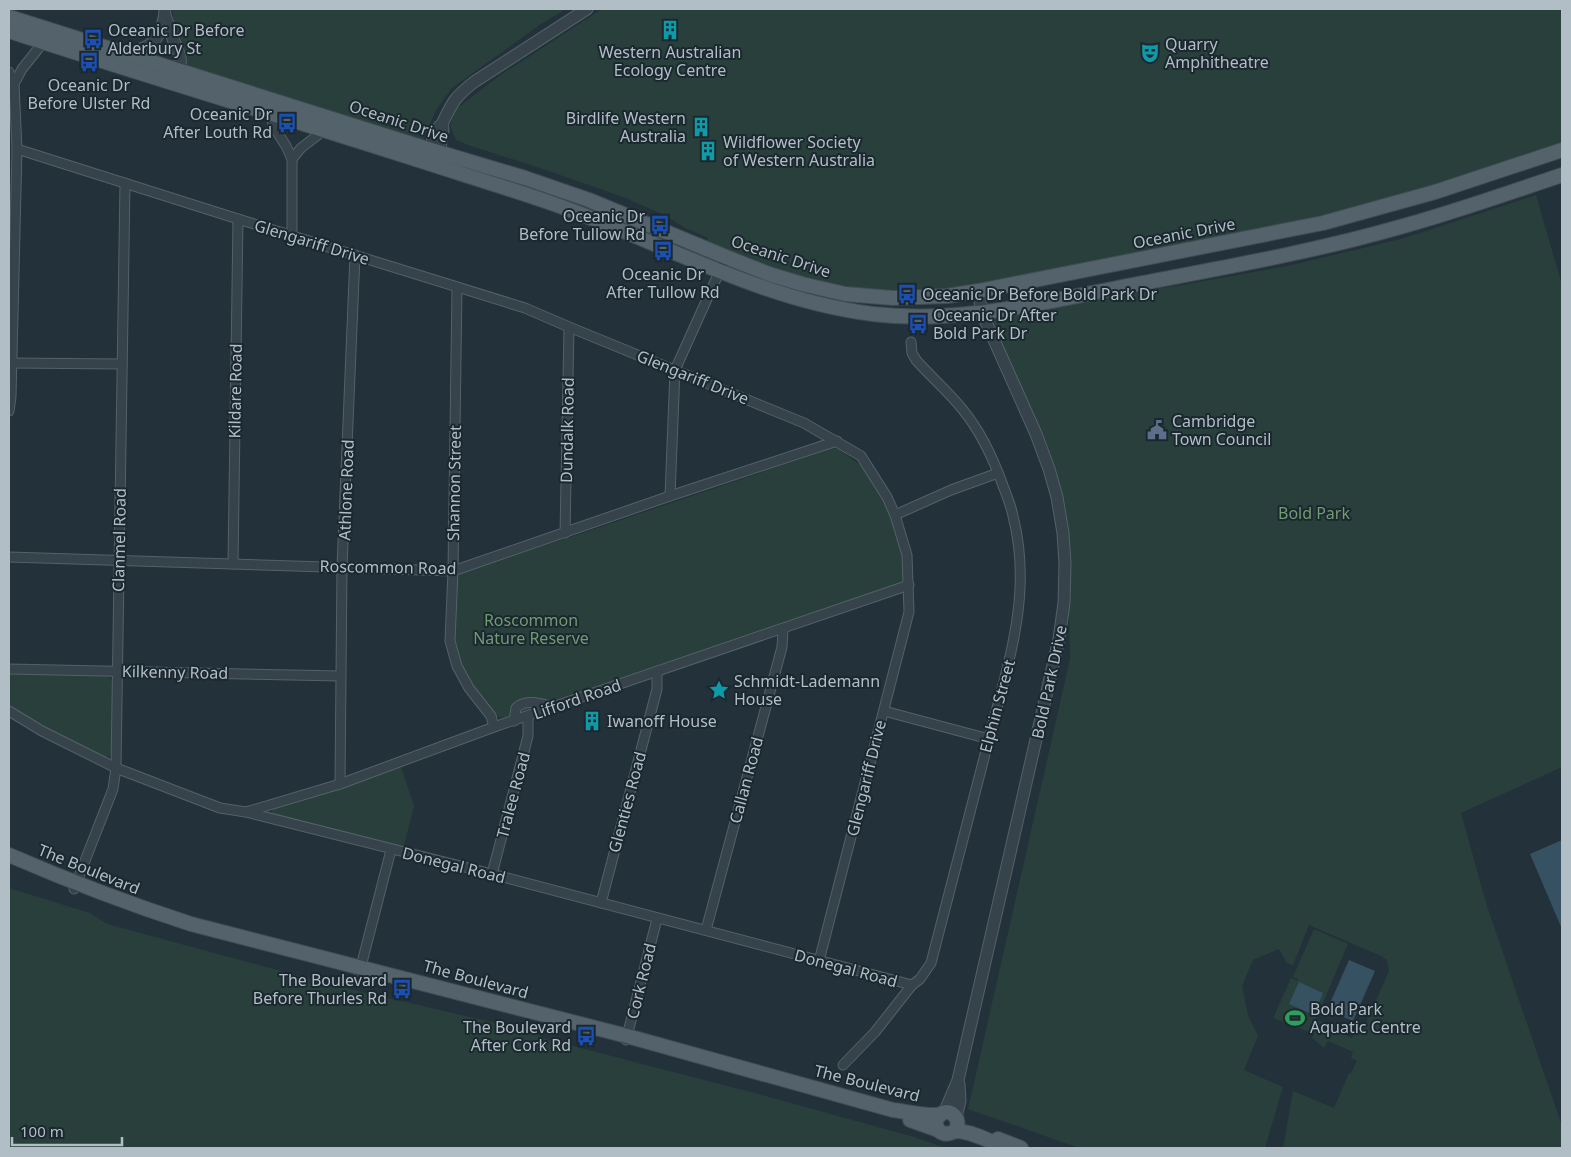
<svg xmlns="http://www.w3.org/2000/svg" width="1571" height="1157" font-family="'Noto Sans',sans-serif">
	<rect width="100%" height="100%" fill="#23313a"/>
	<g fill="#283f3c">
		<path d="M173 9H566L541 24 452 88 436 110 422 142 184 66 173 26Z"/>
		<path d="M602 9H1562V146L1510 164 1322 219 946 292 874 293 803 280 706 245 708 238 685 228 664 215 623 197 537 167 468 145 456 140 450 126 455 110 499 76Z"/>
		<path d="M1536 195 1562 285V767L1461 813 1487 906 1562 1126V1148H1283L1293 1091 1334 1108 1349 1073H1351L1357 1061 1351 1058 1353 1052 1328 1041 1324 1048 1312 1038 1314 1034 1273 1018 1291 978 1298 981V979L1293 977 1314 929 1348 944 1316 1019 1333 1027 1335 1021 1344 1025 1341 1032 1352 1038 1355 1031 1361 1034 1389 971 1387 960 1381 956 1309 925 1293 965 1287 963 1279 949 1253 960 1242 986 1248 1015 1258 1036 1244 1070 1283 1087 1265 1148H1079L968 1109 1070 659 1067 531 984 316 1182 285 1287 266 1401 239Z"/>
		<path d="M833 448 838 449 859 464 878 489 891 513 905 566 903 582 507 718H503L495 716C481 696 462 677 456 652 451 634 455 598 456 578L461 572 571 537Z"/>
		<path d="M9 673 105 675 111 679 113 683 112 751 110 756 105 758H102L41 725 9 705Z"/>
		<path d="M400 764 414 806 403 849 272 814V810L274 807Z"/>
		<path d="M9 888 90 913 107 924 337 986 530 1031 546 1039 762 1095 914 1137 946 1148H9Z"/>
	</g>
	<g fill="#365161">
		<path d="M1562 840V929L1530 854Z"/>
		<path d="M1349 960 1375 971 1353 1021 1327 1010Z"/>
		<path d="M1299 982 1323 993 1314 1015 1289 1004Z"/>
	</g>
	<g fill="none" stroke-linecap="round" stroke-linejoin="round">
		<defs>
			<g id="minor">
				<path d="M9 72 14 84 17 149 11 397 9 411"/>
				<path d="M14 84 22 69 38 49 44 38"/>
				<path d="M275 110 271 118 274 127 286 146 292 159V236"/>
				<path d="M17 149 238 219 525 308 569 327 804 423 861 456 887 497 895 515 907 555 909 612 819 961"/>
				<path d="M292 159 301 148 318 135 320 124"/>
				<path d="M457 287 453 571 450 641 457 666 469 688 491 716 494 727"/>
				<path d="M9 363 122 364"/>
				<path d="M670 496 675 370 726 257"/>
				<path d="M895 515 951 490 998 473"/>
				<path d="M565 533 569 327"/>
				<path d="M9 557 453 571 670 496 837 441"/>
				<path d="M233 564 238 219"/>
				<path d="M9 669 340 676"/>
				<path d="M9 711 42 731 116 768 220 808 246 812 492 874 912 985"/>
				<path d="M884 711 989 739"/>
				<path d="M514 721 516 708C526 698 542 704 554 707"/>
				<path d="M340 784 342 567 355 255"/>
				<path d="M246 812 340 784 494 727 909 585"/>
				<path d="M492 874 528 736V716"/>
				<path d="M74 889 113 789 116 768 125 183"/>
				<path d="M601 903 657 689V671"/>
				<path d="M706 930 782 647 783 629"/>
				<path d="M359 974 391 850"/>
				<path d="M626 1040 657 919"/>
				<path d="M843 1065 875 1032 912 985 920 979 931 963 1005 677C1019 623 1027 571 1013 516 1011 505 1006 494 1002 483 993 458 980 431 963 410 949 392 931 377 916 360L912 353 911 342"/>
			</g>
			<g id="tertiary">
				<path d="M165 15C168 23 170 31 173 39 180 56 184 59 176 77"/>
				<path d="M133 64C134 47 143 51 153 42 161 34 165 19 165 9"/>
				<path d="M429 153 440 147 443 130 442 124"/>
				<path d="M436 157C431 147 431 136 438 128 442 123 440 127 443 122 453 101 455 97 474 82L587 9"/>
				<path d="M944 1113 958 1080 1059 639 1064 603 1065 564 1063 533 1057 497 1049 469 1036 434 982 313 978 291"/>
				<path d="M956 1117 960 1101 959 1084"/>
			</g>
			<g id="primary">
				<path d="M9 17 421 147 525 178 589 200 726 257 769 274 802 284 845 294 893 298 947 296 978 291 1323 223 1435 192 1562 150"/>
				<path d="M9 31C143 75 278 115 412 158 458 173 505 187 551 203 658 240 759 300 873 314 957 324 1040 303 1122 287 1215 269 1309 253 1400 227 1455 212 1508 193 1562 175"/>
				<path d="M9 855C69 881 129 904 191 924L627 1036 893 1110C909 1112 924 1116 940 1115"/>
				<path d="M910 1120 938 1130"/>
				<path d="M955 1131C964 1117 946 1105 938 1117 934 1122 936 1131 943 1133 949 1136 952 1131 957 1131 974 1132 991 1142 1006 1148"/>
				<path d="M998 1139 1021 1148"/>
			</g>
		</defs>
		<use href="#minor" stroke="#556168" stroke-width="11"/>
		<use href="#tertiary" stroke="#556168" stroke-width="13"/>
		<use href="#primary" stroke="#404c53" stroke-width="16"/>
		<use href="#minor" stroke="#36434b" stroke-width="9"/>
		<use href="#tertiary" stroke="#36434b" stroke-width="11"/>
		<use href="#primary" stroke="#54626b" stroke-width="14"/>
	</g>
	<defs>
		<symbol id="building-bare" viewBox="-9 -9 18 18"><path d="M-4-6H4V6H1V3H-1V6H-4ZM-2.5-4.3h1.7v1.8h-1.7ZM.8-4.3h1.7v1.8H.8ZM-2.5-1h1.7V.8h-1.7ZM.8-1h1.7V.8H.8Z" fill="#0f9aa8" stroke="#1c282f" stroke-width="2.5" paint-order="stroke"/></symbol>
		<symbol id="bus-bare" viewBox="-9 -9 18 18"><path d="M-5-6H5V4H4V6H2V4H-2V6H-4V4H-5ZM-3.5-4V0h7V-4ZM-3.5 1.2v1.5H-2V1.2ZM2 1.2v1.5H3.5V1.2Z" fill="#1a4fb4" stroke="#1c282f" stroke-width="2.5" paint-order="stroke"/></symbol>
		<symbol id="theatre-bare" viewBox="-9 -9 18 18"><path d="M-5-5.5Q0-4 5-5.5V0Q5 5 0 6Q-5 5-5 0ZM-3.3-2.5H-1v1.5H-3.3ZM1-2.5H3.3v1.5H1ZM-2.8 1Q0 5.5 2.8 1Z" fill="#0f9aa8" stroke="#1c282f" stroke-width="2.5" paint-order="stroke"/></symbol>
		<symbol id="civic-bare" viewBox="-9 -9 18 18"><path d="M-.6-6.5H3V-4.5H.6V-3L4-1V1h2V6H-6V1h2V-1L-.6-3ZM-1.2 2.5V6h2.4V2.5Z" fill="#5c6f8a" stroke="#1c282f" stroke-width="2.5" paint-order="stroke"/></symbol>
		<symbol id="sight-bare" viewBox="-9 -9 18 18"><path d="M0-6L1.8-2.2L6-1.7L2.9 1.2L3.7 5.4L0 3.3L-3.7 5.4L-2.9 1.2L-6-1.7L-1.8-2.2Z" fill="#0f9aa8" stroke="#1c282f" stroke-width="2.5" paint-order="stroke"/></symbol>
		<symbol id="stadium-bare" viewBox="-9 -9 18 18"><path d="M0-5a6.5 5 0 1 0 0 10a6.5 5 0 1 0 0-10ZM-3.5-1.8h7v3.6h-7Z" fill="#2e9e5b" stroke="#1c282f" stroke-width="2.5" paint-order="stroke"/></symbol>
	</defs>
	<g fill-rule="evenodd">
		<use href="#building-bare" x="656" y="16" width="28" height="28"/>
		<use href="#bus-bare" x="79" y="25" width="28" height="28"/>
		<use href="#theatre-bare" x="1136" y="39" width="28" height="28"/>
		<use href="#bus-bare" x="75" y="48" width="28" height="28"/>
		<use href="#bus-bare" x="273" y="109" width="28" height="28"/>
		<use href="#building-bare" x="687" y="113" width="28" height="28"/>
		<use href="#building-bare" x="694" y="137" width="28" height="28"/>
		<use href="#bus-bare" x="646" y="211" width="28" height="28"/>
		<use href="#bus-bare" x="649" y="237" width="28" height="28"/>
		<use href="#bus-bare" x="893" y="280" width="28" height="28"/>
		<use href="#bus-bare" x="904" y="310" width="28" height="28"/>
		<use href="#civic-bare" x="1143" y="416" width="28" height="28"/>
		<use href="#sight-bare" x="705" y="676" width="28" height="28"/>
		<use href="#building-bare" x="578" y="707" width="28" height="28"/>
		<use href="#bus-bare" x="388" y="975" width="28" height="28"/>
		<use href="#stadium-bare" x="1281" y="1004" width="28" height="28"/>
		<use href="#bus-bare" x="572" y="1022" width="28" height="28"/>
	</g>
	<g text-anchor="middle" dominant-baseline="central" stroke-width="4" stroke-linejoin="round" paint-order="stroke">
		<g font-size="16" fill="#b2bec6" stroke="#1c282f" text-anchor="start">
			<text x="108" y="30">Oceanic Dr Before<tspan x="108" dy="18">Alderbury St</tspan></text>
			<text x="1165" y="44">Quarry<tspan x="1165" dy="18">Amphitheatre</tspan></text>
			<text x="670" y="52" text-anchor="middle">Western Australian<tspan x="670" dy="18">Ecology Centre</tspan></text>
			<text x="89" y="85" text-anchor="middle">Oceanic Dr<tspan x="89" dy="18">Before Ulster Rd</tspan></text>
			<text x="272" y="114" text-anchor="end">Oceanic Dr<tspan x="272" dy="18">After Louth Rd</tspan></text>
			<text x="686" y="118" text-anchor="end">Birdlife Western<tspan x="686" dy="18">Australia</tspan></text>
			<text x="723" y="142">Wildflower Society<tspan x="723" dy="18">of Western Australia</tspan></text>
			<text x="645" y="216" text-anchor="end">Oceanic Dr<tspan x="645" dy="18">Before Tullow Rd</tspan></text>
			<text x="663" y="274" text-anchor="middle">Oceanic Dr<tspan x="663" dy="18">After Tullow Rd</tspan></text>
			<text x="922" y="294">Oceanic Dr Before Bold Park Dr</text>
			<text x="933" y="315">Oceanic Dr After<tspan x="933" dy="18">Bold Park Dr</tspan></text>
			<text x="1172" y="421">Cambridge<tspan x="1172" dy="18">Town Council</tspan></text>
			<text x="734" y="681">Schmidt-Lademann<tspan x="734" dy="18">House</tspan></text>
			<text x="607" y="721">Iwanoff House</text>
			<text x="387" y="980" text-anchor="end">The Boulevard<tspan x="387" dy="18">Before Thurles Rd</tspan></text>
			<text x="1310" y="1009">Bold Park<tspan x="1310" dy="18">Aquatic Centre</tspan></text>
			<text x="571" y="1027" text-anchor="end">The Boulevard<tspan x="571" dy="18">After Cork Rd</tspan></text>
		</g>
		<g font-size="16" fill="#b2bec6" stroke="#1c282f">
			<text transform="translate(399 121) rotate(18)">Oceanic Drive</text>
			<text transform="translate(1184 233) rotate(-11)">Oceanic Drive</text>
			<text transform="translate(312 242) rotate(17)">Glengariff Drive</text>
			<text transform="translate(781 256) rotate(18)">Oceanic Drive</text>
			<text transform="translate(693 377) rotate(22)">Glengariff Drive</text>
			<text transform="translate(235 391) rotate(-89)">Kildare Road</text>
			<text transform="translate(567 430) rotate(-89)">Dundalk Road</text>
			<text transform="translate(454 483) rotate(-89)">Shannon Street</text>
			<text transform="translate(346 490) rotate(-88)">Athlone Road</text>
			<text transform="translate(119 540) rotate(-89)">Clanmel Road</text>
			<text transform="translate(388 567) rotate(1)">Roscommon Road</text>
			<text transform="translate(175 672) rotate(1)">Kilkenny Road</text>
			<text transform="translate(1049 682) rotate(-78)">Bold Park Drive</text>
			<text transform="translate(577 699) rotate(-19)">Lifford Road</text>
			<text transform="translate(997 706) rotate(-75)">Elphin Street</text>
			<text transform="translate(866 778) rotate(-76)">Glengariff Drive</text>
			<text transform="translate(746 780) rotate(-75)">Callan Road</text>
			<text transform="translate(513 795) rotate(-75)">Tralee Road</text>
			<text transform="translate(627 802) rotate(-75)">Glenties Road</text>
			<text transform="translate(454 865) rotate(14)">Donegal Road</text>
			<text transform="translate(89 869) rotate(22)">The Boulevard</text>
			<text transform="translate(846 968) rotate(15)">Donegal Road</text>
			<text transform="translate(476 979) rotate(15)">The Boulevard</text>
			<text transform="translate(641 981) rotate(-76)">Cork Road</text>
			<text transform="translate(867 1083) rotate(14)">The Boulevard</text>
		</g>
		<g font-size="16" fill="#709c72" stroke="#1c282f">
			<text x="1314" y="513">Bold Park</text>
			<text x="531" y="620">Roscommon<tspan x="531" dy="18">Nature Reserve</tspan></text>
		</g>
	</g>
	<rect width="1571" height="1157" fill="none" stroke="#b2bec6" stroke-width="20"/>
	<path d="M12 1137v8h110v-8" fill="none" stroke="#b2bec6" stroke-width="2.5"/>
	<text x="20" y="1137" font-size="15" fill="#b2bec6" stroke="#1c282f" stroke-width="4" paint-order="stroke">100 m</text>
</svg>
